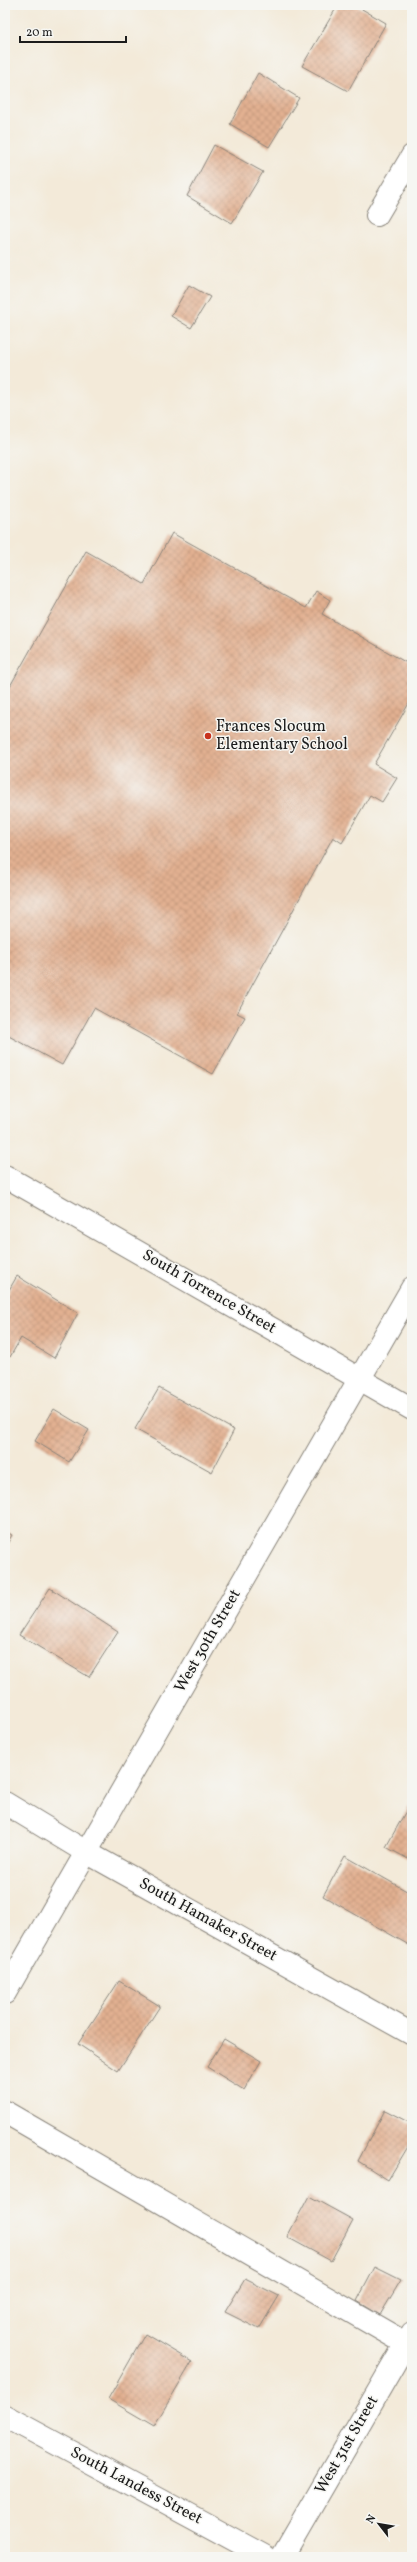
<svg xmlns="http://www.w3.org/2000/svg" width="417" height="2562" font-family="Vollkorn,serif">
	<defs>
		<pattern id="building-cross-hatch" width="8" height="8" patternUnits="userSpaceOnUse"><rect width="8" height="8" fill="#e2b091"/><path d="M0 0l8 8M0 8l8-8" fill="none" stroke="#c1977c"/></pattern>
	</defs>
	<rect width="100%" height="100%" fill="#f6f6f2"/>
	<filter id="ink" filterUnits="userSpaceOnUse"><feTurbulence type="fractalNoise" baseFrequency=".025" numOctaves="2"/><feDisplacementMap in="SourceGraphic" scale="8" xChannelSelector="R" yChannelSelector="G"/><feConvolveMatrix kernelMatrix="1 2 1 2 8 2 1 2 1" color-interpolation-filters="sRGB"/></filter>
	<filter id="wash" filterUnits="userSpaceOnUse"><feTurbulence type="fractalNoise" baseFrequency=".012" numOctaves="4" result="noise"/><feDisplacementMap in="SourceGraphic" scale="16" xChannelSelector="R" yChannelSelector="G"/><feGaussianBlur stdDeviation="0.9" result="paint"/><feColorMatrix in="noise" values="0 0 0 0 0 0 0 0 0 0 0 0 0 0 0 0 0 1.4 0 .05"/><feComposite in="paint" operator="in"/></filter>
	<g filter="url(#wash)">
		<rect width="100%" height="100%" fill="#f3ead9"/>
		<g id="blocks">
			<g fill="url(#building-cross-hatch)">
				<path d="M338 5H355L386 23 348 91 302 66Z"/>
				<path d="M258 73 299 98 269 147 230 124Z"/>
				<path d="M214 145 263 172 232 223 187 196Z"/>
				<path d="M189 285 210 297 191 328 171 316Z"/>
				<path d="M172 533 306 608 316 591 330 600 322 614 412 666V698L374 764 397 778 382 802 370 795 342 843 333 837 237 1013 245 1017 213 1074 94 1008 62 1065 5 1034V695L86 551 144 584Z"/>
				<path d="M17 1276 78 1313 54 1358 21 1338 10 1357 5 1354V1297Z"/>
				<path d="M159 1388 234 1430 212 1472 135 1429Z"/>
				<path d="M54 1409 89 1430 69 1462 35 1441Z"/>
				<path d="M5 1531 12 1535 5 1548Z"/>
				<path d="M50 1588 118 1632 89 1677 19 1635Z"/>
				<path d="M412 1800V1861L386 1847Z"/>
				<path d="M345 1856 412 1894V1940L409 1945 323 1896Z"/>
				<path d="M119 1981 160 2006 118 2071 78 2044Z"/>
				<path d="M224 2039 261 2061 244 2090 207 2067Z"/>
				<path d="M385 2110 412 2124V2140L388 2180 358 2161Z"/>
				<path d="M309 2196 353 2220 331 2261 287 2237Z"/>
				<path d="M375 2267 401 2280 380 2315 357 2301Z"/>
				<path d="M245 2279 279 2296 259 2329 225 2312Z"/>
				<path d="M145 2334 192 2362 154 2426 108 2399Z"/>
			</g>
		</g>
	</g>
	<g filter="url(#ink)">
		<use href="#blocks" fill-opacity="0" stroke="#88837a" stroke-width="1"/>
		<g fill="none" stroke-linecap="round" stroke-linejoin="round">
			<defs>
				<g id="minor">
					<path d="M377 215 412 156"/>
					<path d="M5 1176 412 1409"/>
					<path d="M5 1803 86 1852 412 2034"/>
					<path d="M5 1993 412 1288"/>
					<path d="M5 2112 412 2347"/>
					<path d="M5 2416 266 2557"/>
					<path d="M282 2557 412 2333"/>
				</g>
			</defs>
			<use href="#minor" stroke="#88837a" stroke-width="24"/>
			<use href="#minor" stroke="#fff" stroke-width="22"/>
		</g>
	</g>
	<circle fill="#c8321e" stroke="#f6f6f2" stroke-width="1.5" cx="208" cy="736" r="4"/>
	<g text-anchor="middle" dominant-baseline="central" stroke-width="3" stroke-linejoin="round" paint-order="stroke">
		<g font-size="16" fill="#1c1c1c" stroke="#f6f6f2" text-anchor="start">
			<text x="216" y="727">Frances Slocum<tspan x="216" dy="18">Elementary School</tspan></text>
		</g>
		<g font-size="16" fill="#1c1c1c" stroke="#f6f6f2">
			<text transform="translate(209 1292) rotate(30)">South Torrence Street</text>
			<text transform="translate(208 1641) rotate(-60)">West 30th Street</text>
			<text transform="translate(208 1920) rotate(29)">South Hamaker Street</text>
			<text transform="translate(347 2445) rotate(-60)">West 31st Street</text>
			<text transform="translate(136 2486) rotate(28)">South Landess Street</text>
		</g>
	</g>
	<rect width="417" height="2562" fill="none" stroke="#f6f6f2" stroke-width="20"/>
	<g transform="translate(379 2524) rotate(301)" stroke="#f6f6f2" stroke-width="3" paint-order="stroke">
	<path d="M0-3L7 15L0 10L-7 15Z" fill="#1c1c1c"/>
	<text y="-6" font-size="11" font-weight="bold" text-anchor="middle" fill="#1c1c1c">N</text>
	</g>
	<path d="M20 36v6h106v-6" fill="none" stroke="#1c1c1c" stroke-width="2"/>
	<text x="26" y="36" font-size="12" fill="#1c1c1c" stroke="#f6f6f2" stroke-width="3" paint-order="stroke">20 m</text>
</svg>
